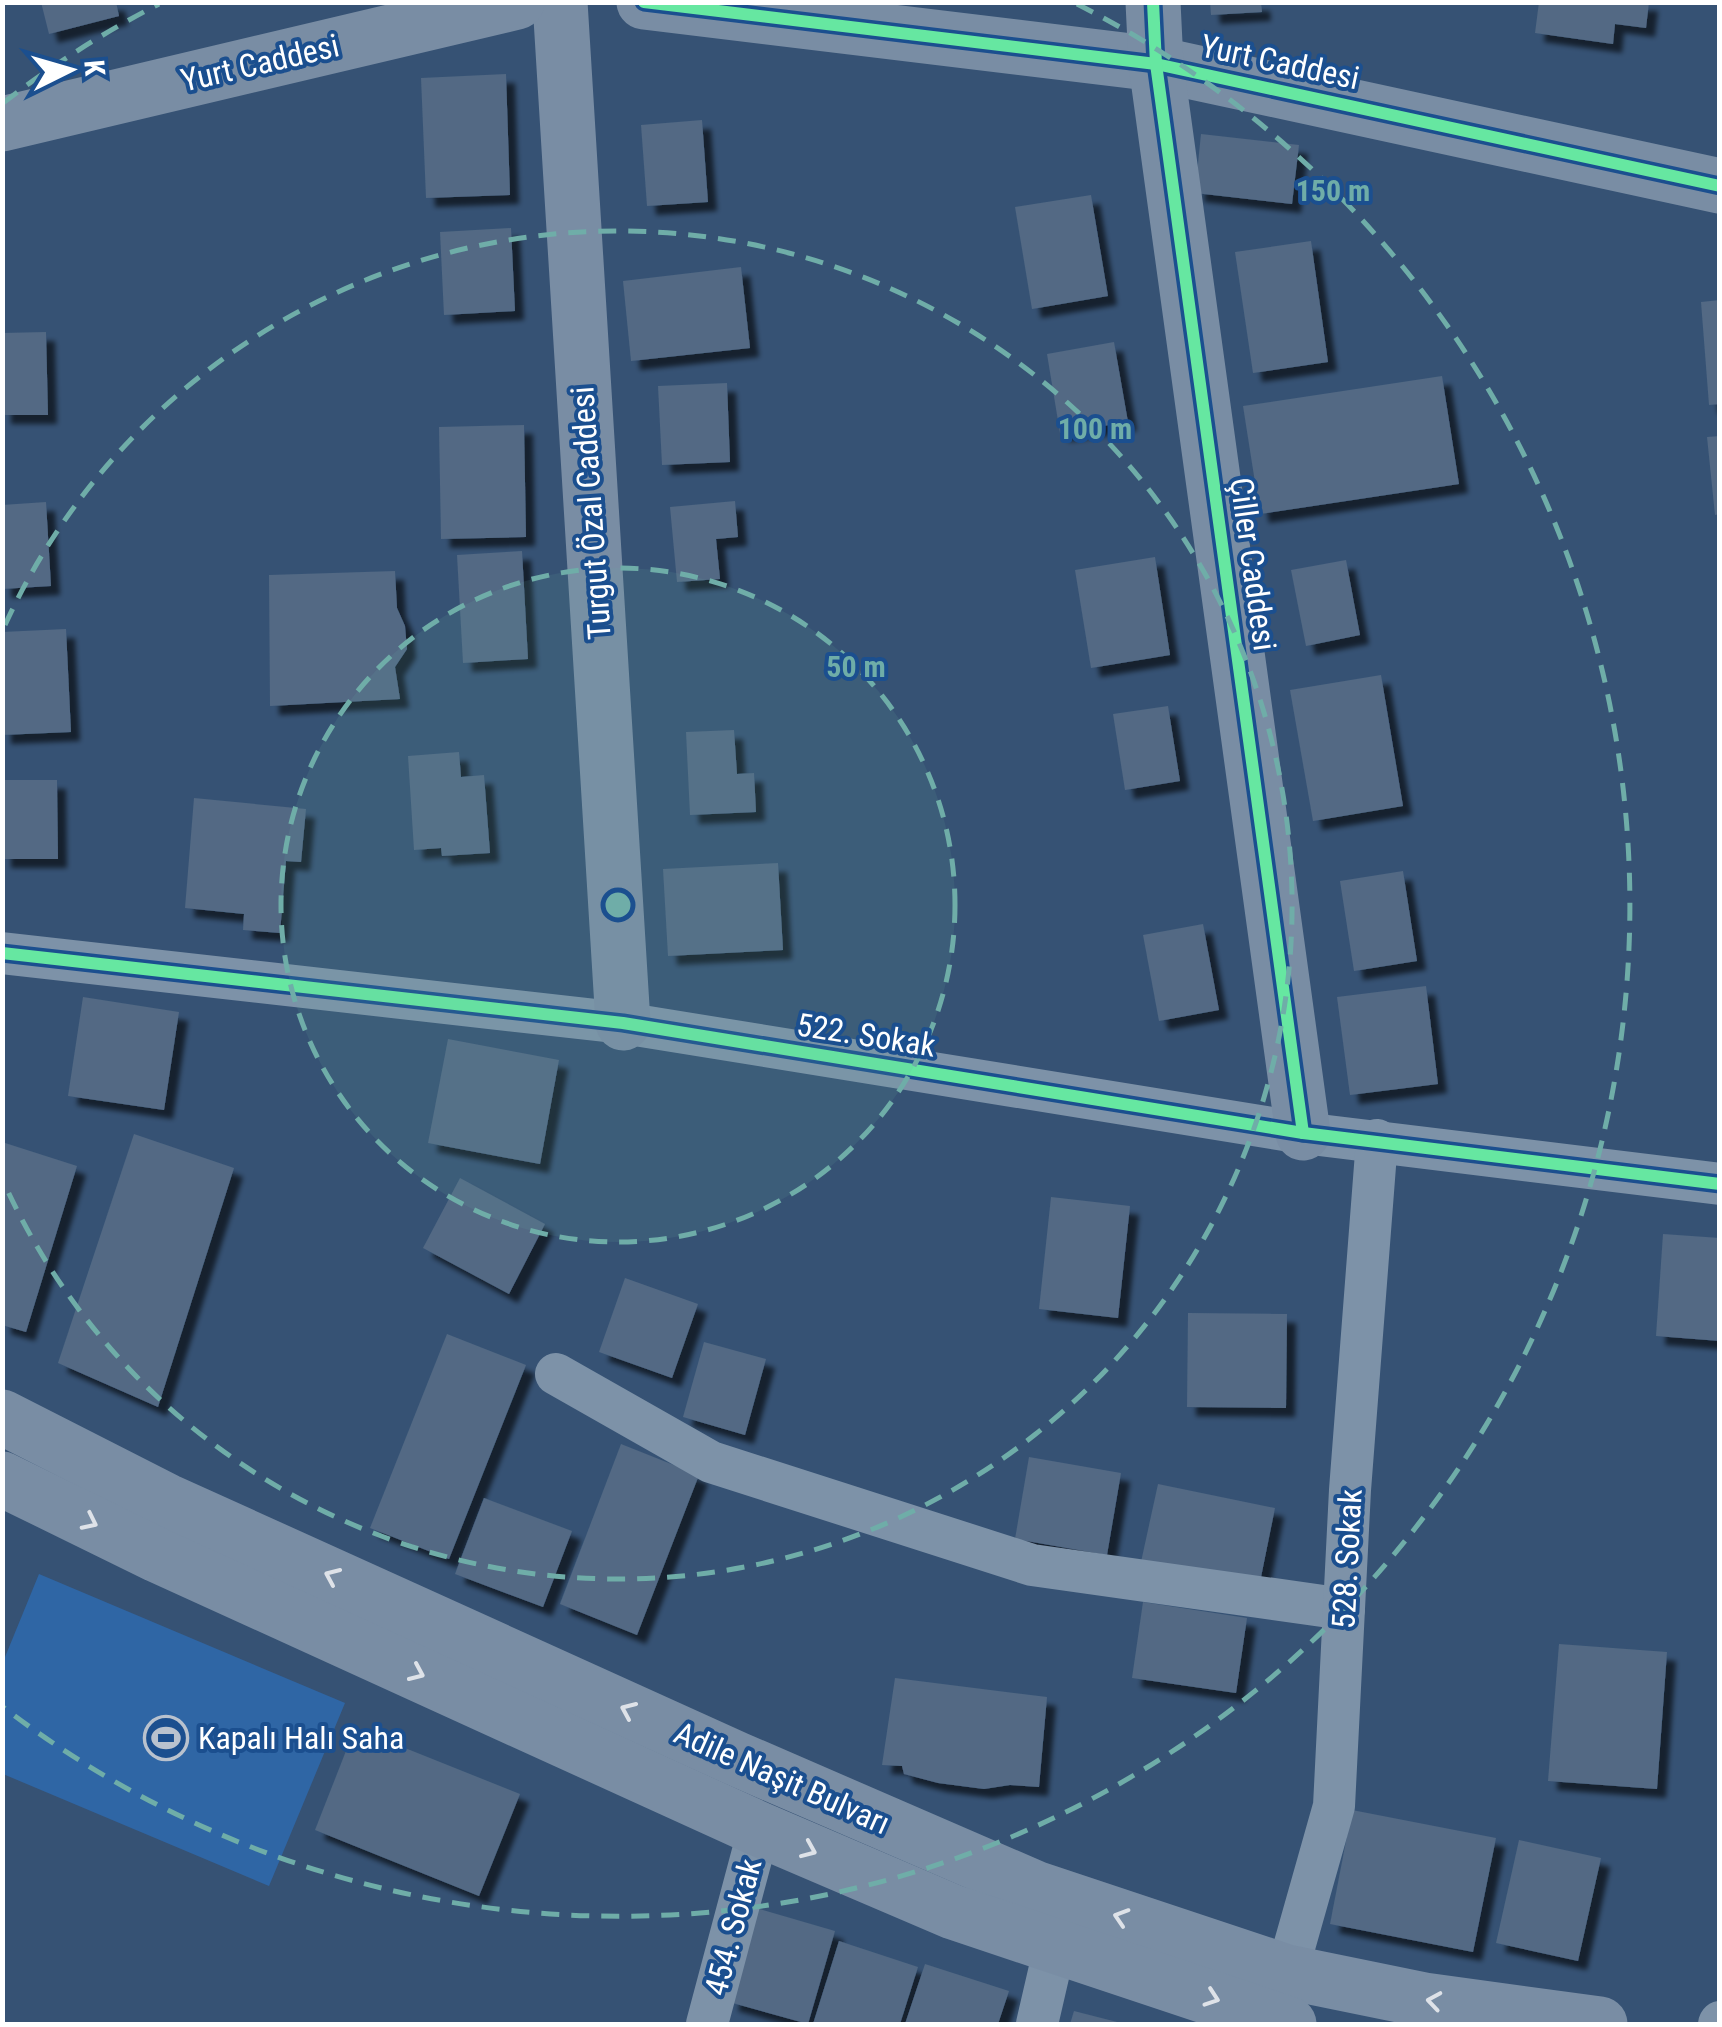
<svg xmlns="http://www.w3.org/2000/svg" width="1722" height="2027" font-family="'Roboto Condensed',sans-serif">
	<defs>
		<filter id="shadow"><feDropShadow dx="9" dy="9" stdDeviation="2.5" flood-color="#0009"/></filter>
	</defs>
	<rect width="100%" height="100%" fill="#365274"/>
	<path fill="#2f66a5" d="M39 1574 345 1703 269 1886 3 1774V1662Z"/>
	<g fill="#526984" filter="url(#shadow)">
		<path d="M41 2H116L119 16 49 34Z"/>
		<path d="M1210 2H1261L1262 12 1211 15Z"/>
		<path d="M1539 2H1649L1646 28 1615 24 1613 44 1535 33Z"/>
		<path d="M506 74 510 195 426 198 421 78Z"/>
		<path d="M702 120 708 202 647 206 641 125Z"/>
		<path d="M1201 134 1299 145 1292 204 1195 193Z"/>
		<path d="M1091 195 1108 296 1032 309 1015 207Z"/>
		<path d="M511 228 515 311 444 315 440 232Z"/>
		<path d="M1311 241 1328 362 1253 373 1235 252Z"/>
		<path d="M741 267 750 348 631 361 623 281Z"/>
		<path d="M1720 300V404L1709 405 1701 302Z"/>
		<path d="M46 332 48 415H2V333Z"/>
		<path d="M1114 342 1128 422 1060 433 1047 354Z"/>
		<path d="M1442 376 1459 484 1260 514 1243 406Z"/>
		<path d="M727 383 730 462 662 465 658 386Z"/>
		<path d="M524 425 526 537 441 539 439 427Z"/>
		<path d="M1720 436V514L1715 515 1707 437Z"/>
		<path d="M735 501 738 537 716 539 720 579 677 582 670 507Z"/>
		<path d="M46 502 51 586 2 589V505Z"/>
		<path d="M522 551 528 659 463 663 457 555Z"/>
		<path d="M1155 557 1170 655 1091 668 1075 570Z"/>
		<path d="M1346 560 1360 635 1306 646 1291 570Z"/>
		<path d="M395 571 397 608 405 626 407 649 395 667 400 699 270 706 269 575Z"/>
		<path d="M66 629 71 732 2 735V632Z"/>
		<path d="M1381 675 1403 806 1313 821 1290 690Z"/>
		<path d="M1168 706 1180 781 1125 790 1113 714Z"/>
		<path d="M734 730 737 774 754 773 756 812 690 815 686 732Z"/>
		<path d="M459 752 461 777 484 775 490 853 442 856 441 848 414 850 408 756Z"/>
		<path d="M2 780H57L58 859H2Z"/>
		<path d="M194 798 306 809 301 862 286 861 280 933 243 930 244 914 185 908Z"/>
		<path d="M778 863 783 950 668 956 663 869Z"/>
		<path d="M1403 871 1417 961 1354 971 1340 881Z"/>
		<path d="M1203 924 1219 1010 1159 1021 1143 935Z"/>
		<path d="M1426 986 1438 1084 1350 1095 1337 997Z"/>
		<path d="M83 997 179 1012 164 1110 68 1096Z"/>
		<path d="M448 1039 559 1060 540 1164 428 1143Z"/>
		<path d="M134 1134 234 1168 158 1407 58 1363Z"/>
		<path d="M2 1142 77 1166 26 1332 2 1325Z"/>
		<path d="M460 1178 545 1224 509 1294 423 1248Z"/>
		<path d="M1051 1197 1130 1206 1118 1318 1039 1309Z"/>
		<path d="M1663 1234 1720 1238V1341L1656 1336Z"/>
		<path d="M625 1278 698 1304 672 1378 599 1352Z"/>
		<path d="M1188 1313 1287 1314 1286 1408 1187 1407Z"/>
		<path d="M447 1334 526 1365 449 1559 370 1528Z"/>
		<path d="M704 1342 766 1359 745 1435 683 1417Z"/>
		<path d="M621 1444 699 1475 637 1635 560 1604Z"/>
		<path d="M1029 1457 1121 1473 1107 1555 1015 1539Z"/>
		<path d="M1158 1484 1275 1508 1259 1587 1141 1562Z"/>
		<path d="M484 1498 572 1531 543 1607 455 1574Z"/>
		<path d="M1143 1602 1247 1618 1236 1693 1132 1678Z"/>
		<path d="M1559 1644 1667 1652 1657 1789 1548 1781Z"/>
		<path d="M895 1678 1047 1697 1039 1787 1010 1785 984 1789 938 1783 904 1774 902 1766 882 1765Z"/>
		<path d="M355 1728 520 1794 479 1896 315 1830Z"/>
		<path d="M1352 1810 1496 1838 1473 1952 1330 1924Z"/>
		<path d="M1519 1840 1601 1858 1578 1961 1496 1943Z"/>
		<path d="M756 1908 835 1931 808 2024 729 2002Z"/>
		<path d="M839 1941 918 1967 900 2024H813Z"/>
		<path d="M925 1964 1009 1991 998 2024H905Z"/>
		<path d="M1074 2011 1121 2023 1120 2024H1070Z"/>
	</g>
	<g fill="none" stroke-linecap="round" stroke-linejoin="round">
		<g stroke="#7d92a8" stroke-width="42">
			<path d="M2 953 623 1023 1303 1133 1720 1184"/>
			<path d="M556 1374 711 1462 1032 1565 1344 1609"/>
			<path d="M1287 1972 1334 1806 1350 1490 1377 1140"/>
			<path d="M707 2024 759 1829"/>
			<path d="M1037 2024 1055 1946"/>
			<path d="M1719 2024 1720 2022"/>
		</g>
		<g stroke="#798da4" stroke-width="55">
			<path d="M560 2 623 1023"/>
			<path d="M644 2 1156 64 1720 186"/>
			<path d="M1153 2 1156 64 1303 1133"/>
			<path d="M2 124 517 2"/>
			<path d="M2 1417 167 1501 737 1759 1035 1888 1287 1972 1424 2000 1600 2024"/>
			<path d="M2 1479 157 1555 759 1829 953 1912 1289 2024"/>
		</g>
		<defs>
			<g id="cycleway">
				<path d="M644 2 1156 64 1720 186"/>
				<path d="M1153 2 1156 64 1303 1133"/>
				<path d="M2 953 623 1023 1303 1133 1720 1184"/>
			</g>
		</defs>
		<use href="#cycleway" stroke="#1b4f8f" stroke-width="19"/>
		<use href="#cycleway" stroke="#66e7a1" stroke-width="12"/>
	</g>
	<defs><path id="oneway-chevron" d="M-2-3.5L2.5 0L-2 3.5" fill="none" stroke-width="1.6" stroke-linecap="round" stroke-linejoin="round" transform="scale(2.5)"/></defs>
	<g stroke="#dee2e8">
		<use href="#oneway-chevron" transform="translate(90 1522) rotate(26)"/>
		<use href="#oneway-chevron" transform="translate(332 1576) rotate(-156)"/>
		<use href="#oneway-chevron" transform="translate(417 1673) rotate(24)"/>
		<use href="#oneway-chevron" transform="translate(628 1710) rotate(-156)"/>
		<use href="#oneway-chevron" transform="translate(809 1850) rotate(23)"/>
		<use href="#oneway-chevron" transform="translate(1121 1917) rotate(-162)"/>
		<use href="#oneway-chevron" transform="translate(1212 1998) rotate(19)"/>
		<use href="#oneway-chevron" transform="translate(1434 2001) rotate(-171)"/>
	</g>
	<circle cx="618" cy="905" r="337" fill="#6fada8" fill-opacity=".12"/>
	<g fill="none" stroke="#6fada8" stroke-width="5" stroke-dasharray="18 12">
		<circle cx="618" cy="905" r="337"/>
		<path d="M5 625A674 674 0 1 1 5 1185"/>
		<path d="M3 103A1011 1011 0 0 1 159 4M1077 4A1011 1011 0 1 1 3 1707"/>
	</g>
	<defs>
		<symbol id="stadium-ring" viewBox="-11 -11 22 22"><circle r="9.5" fill="#1b4f8f" stroke="#b9c2ce" stroke-width="1.5"/><path d="M0-5a6.5 5 0 1 0 0 10a6.5 5 0 1 0 0-10ZM-3.5-1.8h7v3.6h-7Z" fill="#b9c2ce"/></symbol>
	</defs>
	<g fill-rule="evenodd">
		<use href="#stadium-ring" x="141" y="1713" width="50" height="50"/>
	</g>
	<g text-anchor="middle" dominant-baseline="central" stroke-width="8" stroke-linejoin="round" paint-order="stroke">
		<g font-size="32" fill="#fff" stroke="#1b4f8f">
			<text transform="translate(1280 62) rotate(12)">Yurt Caddesi</text>
			<text transform="translate(260 63) rotate(-13)">Yurt Caddesi</text>
			<text transform="translate(591 513) rotate(-94)">Turgut Özal Caddesi</text>
			<text transform="translate(1253 564) rotate(82)">Çiller Caddesi</text>
			<text transform="translate(866 1035) rotate(9)">522. Sokak</text>
			<text transform="translate(1347 1559) rotate(-87)">528. Sokak</text>
			<text transform="translate(782 1778) rotate(24)">Adile Naşit Bulvarı</text>
			<text transform="translate(733 1927) rotate(-75)">454. Sokak</text>
		</g>
		<g font-size="32" fill="#fff" stroke="#1b4f8f" text-anchor="start">
			<text x="198" y="1738">Kapalı Halı Saha</text>
		</g>
	</g>
	<circle cx="618" cy="905" r="15" fill="#6fada8" stroke="#1b4f8f" stroke-width="5"/>
	<g font-size="30" text-anchor="middle" font-weight="bold" fill="#6fada8" stroke="#1b4f8f" stroke-width="8" stroke-linejoin="round" paint-order="stroke">
		<text x="1333" y="201">150 m</text>
		<text x="1095" y="439">100 m</text>
		<text x="856" y="677">50 m</text>
	</g>
	<rect width="1722" height="2027" fill="none" stroke="#ffffff" stroke-width="10"/>
	<g transform="translate(70 70) rotate(85)" stroke="#1b4f8f" stroke-width="8" paint-order="stroke">
	<path d="M0-8L18 38L0 25L-18 38Z" fill="#ffffff"/>
	<text y="-15" font-size="28" font-weight="bold" text-anchor="middle" fill="#ffffff">K</text>
	</g>
</svg>
